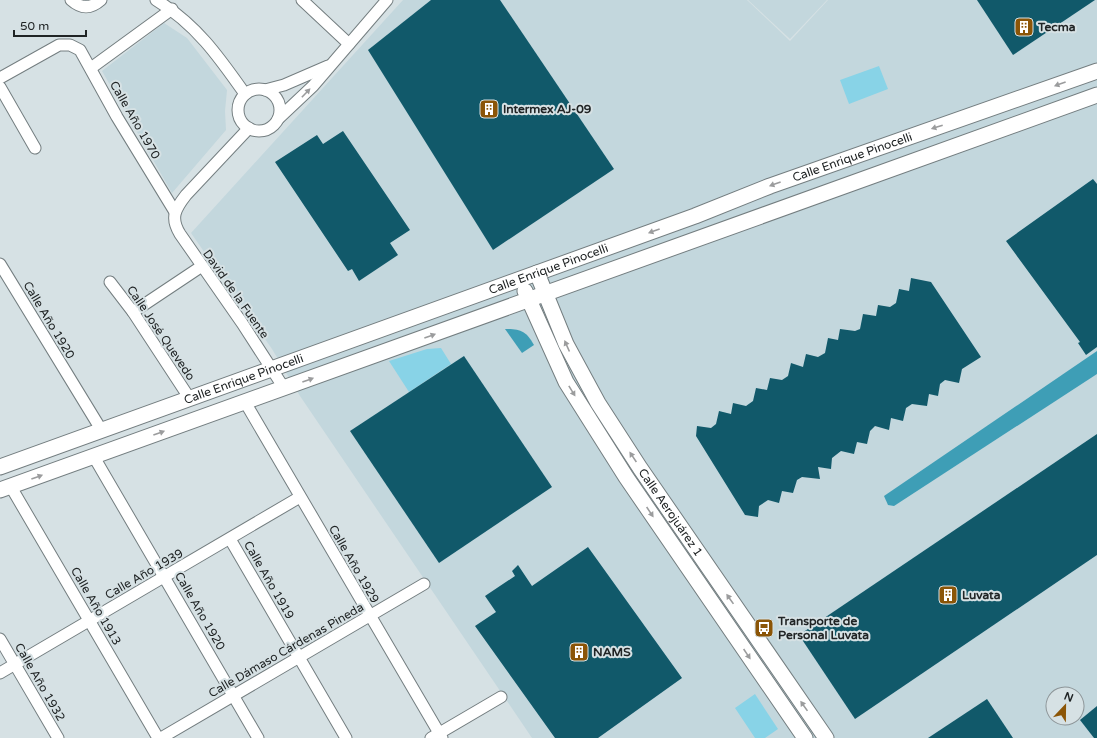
<svg xmlns="http://www.w3.org/2000/svg" width="1097" height="738" font-family="'Varela Round',sans-serif">
	<rect width="100%" height="100%" fill="#d6e1e4"/>
	<g fill="#c3d7dd" fill-rule="evenodd">
		<path d="M403 0H747L790 41 828 0H1097V738H532L300 396 272 349 191 233ZM1053 694H1077V718H1053Z"/>
		<path d="M748 0H827L790 39Z"/>
		<path d="M164 23 187 38 227 90 225 111 226 130 172 193 102 71Z"/>
	</g>
	<g fill="#88d3e7">
		<path d="M879 66 888 89 849 104 840 80Z"/>
		<path d="M441 348 451 364 409 392 389 361 427 349Z"/>
		<path d="M755 694 778 729 765 738H755L735 708Z"/>
	</g>
	<g fill="#3e9eb6">
		<path d="M505 329C521 329 526 331 534 345L522 353Z"/>
		<path d="M1097 351V374L894 506 888 505 884 496Z"/>
	</g>
	<g fill="#11596a">
		<path d="M431 0H500L614 169 493 250 368 50Z"/>
		<path d="M977 0H1095L1013 55Z"/>
		<path d="M343 131 410 230 390 243 398 255 359 281 352 269 348 271 275 162 317 135 323 144Z"/>
		<path d="M1093 179 1097 184V347L1086 355 1078 343 1080 342 1006 241Z"/>
		<path d="M911 278 931 282 981 357 962 369 959 383 945 380 940 384 938 396 929 394 927 406 912 404 906 408 903 421 891 418 889 430 875 426 870 431 867 444 857 442 854 454 841 451 832 458 831 469 818 467 820 479 802 477 797 480 793 493 782 491 779 503 768 500 759 506 758 517 745 515 696 436 697 426 711 428 716 424 719 411 731 414 733 403 746 406 753 401 756 388 767 390 770 378 782 380 788 376 791 363 803 367 806 354 818 357 825 353 828 338 838 340 840 329 855 331 860 329 863 314 876 316 878 305 890 307 896 303 899 289 909 291Z"/>
		<path d="M464 356 552 487 439 563 350 431Z"/>
		<path d="M1097 434V555L855 719 799 635Z"/>
		<path d="M588 547 682 678 598 738H555L475 626 496 612 485 596 515 576 512 571 518 565 532 586Z"/>
		<path d="M987 699 1013 738H928Z"/>
		<path d="M1097 706V738H1094L1080 720Z"/>
	</g>
	<g fill="none" stroke-linecap="round" stroke-linejoin="round">
		<defs>
			<g id="street">
				<path d="M71 0C81 9 91 9 101 0"/>
				<path d="M156 0C196 24 219 57 245 94"/>
				<path d="M302 0 349 44"/>
				<path d="M91 68 172 9"/>
				<path d="M0 78 59 45H70L80 50 117 117 175 212"/>
				<path d="M0 87 35 148"/>
				<circle cx="259" cy="110" r="21"/>
				<path d="M265 90 284 85 328 66"/>
				<path d="M278 119 313 86 387 0"/>
				<path d="M249 128 186 195C175 209 170 218 180 234L242 323 284 388"/>
				<path d="M0 264 102 431"/>
				<path d="M110 282 133 312 190 399"/>
				<path d="M133 312 202 266"/>
				<path d="M245 402 442 738"/>
				<path d="M94 457 258 738"/>
				<path d="M11 487 158 738"/>
				<path d="M230 539 346 738"/>
				<path d="M0 639 58 738"/>
				<path d="M0 673 300 497"/>
				<path d="M161 738 424 584"/>
				<path d="M431 738 501 697"/>
			</g>
			<g id="secondary">
				<path id="s1" d="M537 273 566 344 598 403 640 468 826 738"/>
				<path d="M525 291 566 382 626 477 805 738"/>
				<path id="s2" d="M0 467 695 216 770 186 1097 71"/>
				<path d="M0 490 1097 95"/>
			</g>
		</defs>
		<use href="#street" stroke="#747e80" stroke-width="13"/>
		<use href="#secondary" stroke="#747e80" stroke-width="17"/>
		<use href="#street" stroke="#fff" stroke-width="11"/>
		<use href="#secondary" stroke="#fff" stroke-width="15"/>
	</g>
	<defs><path id="oneway-solid" d="M-6-.8H1V-3.2L6.5 0L1 3.2V.8H-6Z"/></defs>
	<g fill="#9b9c9d">
		<use href="#oneway-solid" transform="translate(1060 84) rotate(160)"/>
		<use href="#oneway-solid" transform="translate(306 93) rotate(-46)"/>
		<use href="#oneway-solid" transform="translate(937 127) rotate(162)"/>
		<use href="#oneway-solid" transform="translate(775 184) rotate(160)"/>
		<use href="#oneway-solid" transform="translate(654 231) rotate(160)"/>
		<use href="#oneway-solid" transform="translate(430 336) rotate(-20)"/>
		<use href="#oneway-solid" transform="translate(567 346) rotate(-114)"/>
		<use href="#oneway-solid" transform="translate(308 380) rotate(-20)"/>
		<use href="#oneway-solid" transform="translate(572 391) rotate(58)"/>
		<use href="#oneway-solid" transform="translate(159 433) rotate(-20)"/>
		<use href="#oneway-solid" transform="translate(633 457) rotate(-124)"/>
		<use href="#oneway-solid" transform="translate(37 477) rotate(-20)"/>
		<use href="#oneway-solid" transform="translate(650 512) rotate(56)"/>
		<use href="#oneway-solid" transform="translate(730 599) rotate(-125)"/>
		<use href="#oneway-solid" transform="translate(747 654) rotate(56)"/>
		<use href="#oneway-solid" transform="translate(804 706) rotate(-125)"/>
	</g>
	<defs>
		<symbol id="building-square" viewBox="-11 -11 22 22"><rect x="-9" y="-9" width="18" height="18" rx="4" fill="#8b5507" stroke="#d6e1e4"/><path d="M-4-6H4V6H1V3H-1V6H-4ZM-2.5-4.3h1.7v1.8h-1.7ZM.8-4.3h1.7v1.8H.8ZM-2.5-1h1.7V.8h-1.7ZM.8-1h1.7V.8H.8Z" fill="#fff"/></symbol>
		<symbol id="bus-square" viewBox="-11 -11 22 22"><rect x="-9" y="-9" width="18" height="18" rx="4" fill="#8b5507" stroke="#d6e1e4"/><path d="M-5-6H5V4H4V6H2V4H-2V6H-4V4H-5ZM-3.5-4V0h7V-4ZM-3.5 1.2v1.5H-2V1.2ZM2 1.2v1.5H3.5V1.2Z" fill="#fff"/></symbol>
	</defs>
	<g fill-rule="evenodd">
		<use href="#building-square" x="1013" y="16" width="22" height="22"/>
		<use href="#building-square" x="478" y="98" width="22" height="22"/>
		<use href="#building-square" x="937" y="584" width="22" height="22"/>
		<use href="#bus-square" x="753" y="617" width="22" height="22"/>
		<use href="#building-square" x="568" y="641" width="22" height="22"/>
	</g>
	<g text-anchor="middle" dominant-baseline="central" stroke-width="4" stroke-linejoin="round" paint-order="stroke">
		<g font-size="12" font-weight="bold" fill="#202425" stroke="#d6e1e4" text-anchor="start">
			<text x="1038" y="27">Tecma</text>
			<text x="503" y="109">Intermex AJ-09</text>
			<text x="962" y="595">Luvata</text>
			<text x="778" y="621">Transporte de<tspan x="778" dy="14">Personal Luvata</tspan></text>
			<text x="593" y="652">NAMS</text>
		</g>
		<g font-size="12" fill="#202425" stroke="#d6e1e4">
			<text transform="translate(135 120) rotate(60)">Calle Año 1970</text>
			<text stroke="none"><textPath href="#s2" startOffset="907">Calle Enrique Pinocelli</textPath></text>
			<text stroke="none"><textPath href="#s2" startOffset="583">Calle Enrique Pinocelli</textPath></text>
			<text transform="translate(236 294) rotate(55)">David de la Fuente</text>
			<text transform="translate(49 320) rotate(59)">Calle Año 1920</text>
			<text transform="translate(161 333) rotate(56)">Calle José Quevedo</text>
			<text stroke="none"><textPath href="#s2" startOffset="259">Calle Enrique Pinocelli</textPath></text>
			<text stroke="none"><textPath href="#s1" startOffset="275">Calle Aerojuárez 1</textPath></text>
			<text transform="translate(354 564) rotate(60)">Calle Año 1929</text>
			<text transform="translate(144 574) rotate(-30)">Calle Año 1939</text>
			<text transform="translate(269 580) rotate(60)">Calle Año 1919</text>
			<text transform="translate(96 606) rotate(60)">Calle Año 1913</text>
			<text transform="translate(200 611) rotate(60)">Calle Año 1920</text>
			<text transform="translate(286 650) rotate(-30)">Calle Dámaso Cárdenas Pineda</text>
			<text transform="translate(40 682) rotate(60)">Calle Año 1932</text>
		</g>
	</g>
	<g transform="translate(1065 706) rotate(22)"><circle r="19" fill="#d6e1e4" stroke="#8d9598"/>
	<path d="M0-3L7 15L0 10L-7 15Z" fill="#8b5507"/>
	<text y="-6" font-size="11" font-weight="bold" text-anchor="middle" fill="#202425">N</text>
	</g>
	<path d="M14 30v6h72v-6" fill="none" stroke="#202425" stroke-width="2"/>
	<text x="20" y="30" font-size="12" fill="#202425" stroke="#d6e1e4" stroke-width="3" paint-order="stroke">50 m</text>
</svg>
